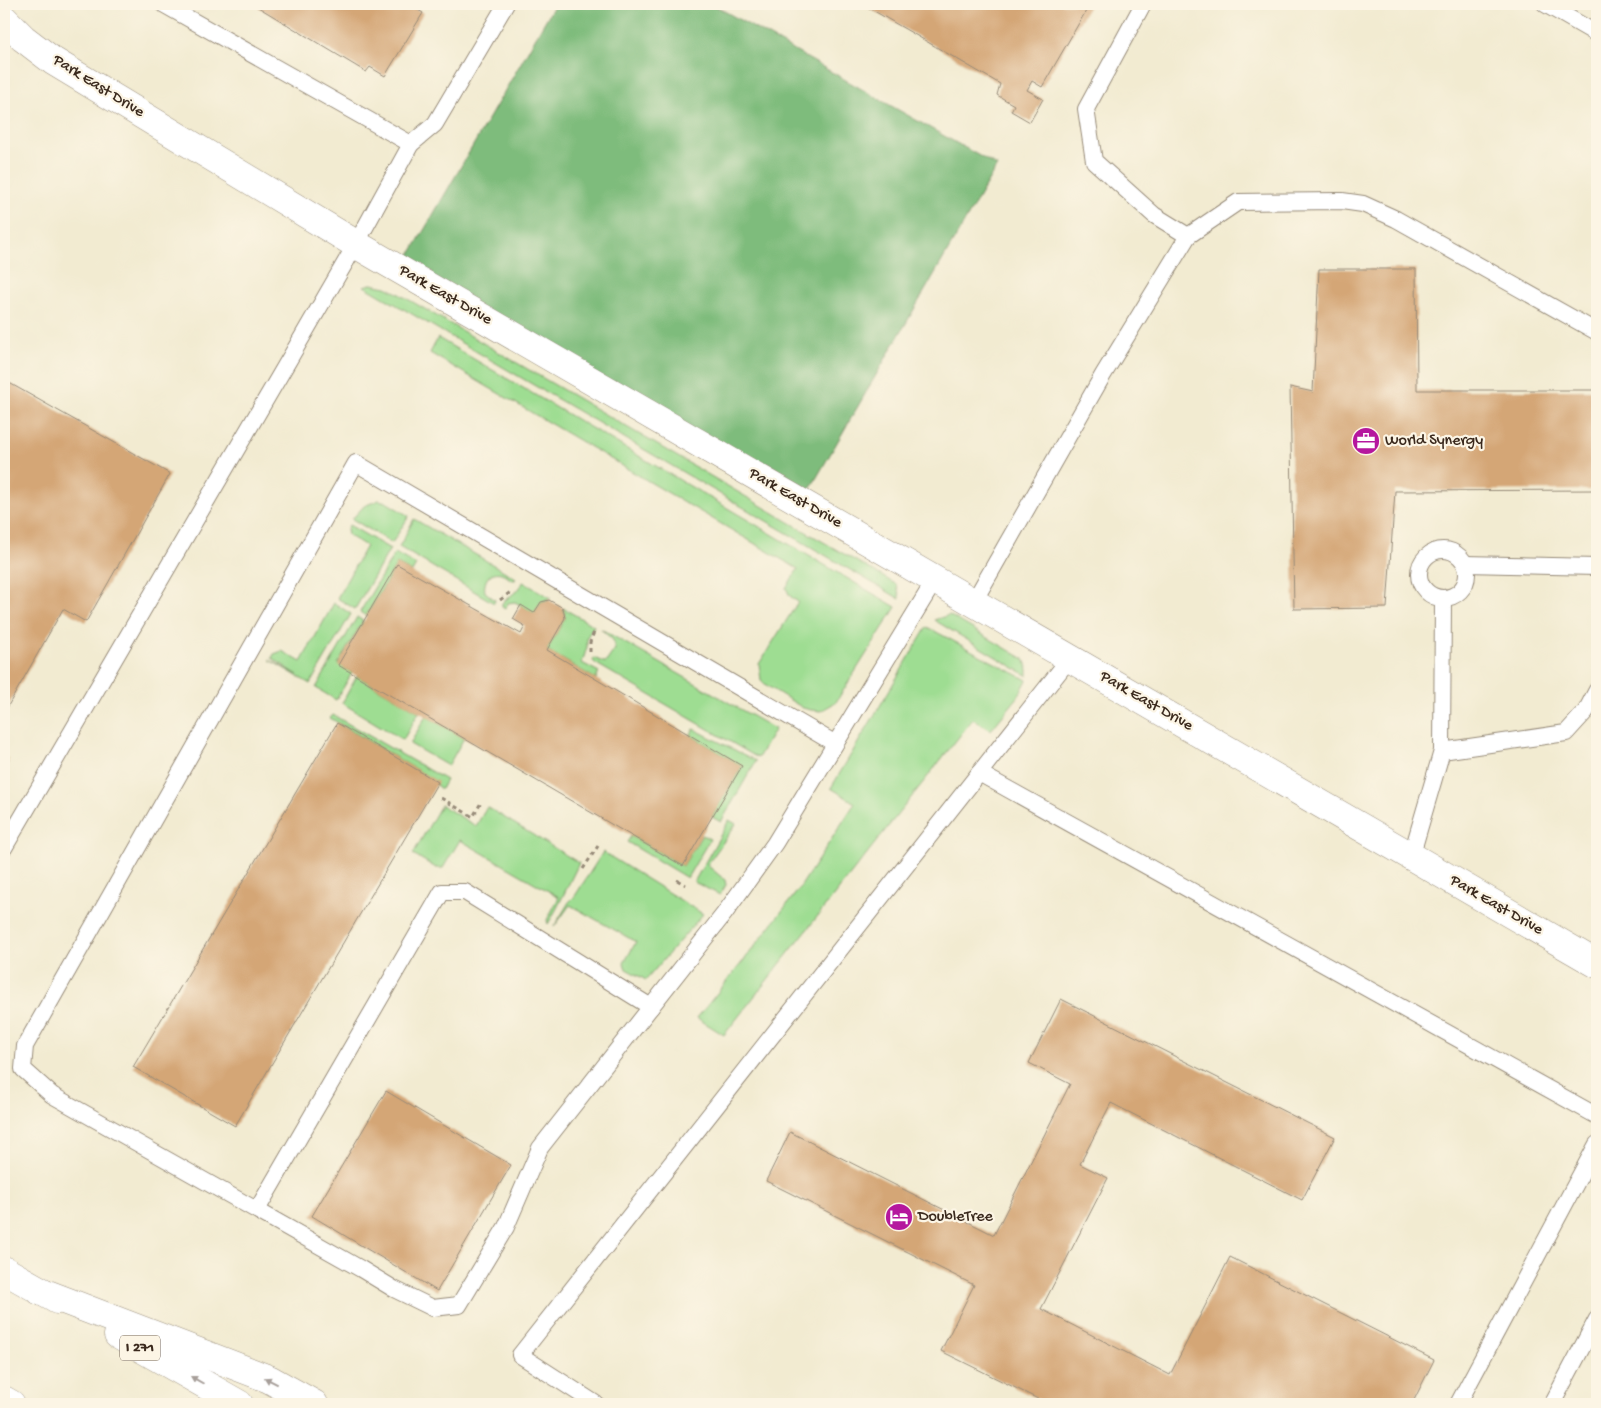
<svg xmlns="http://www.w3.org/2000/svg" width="1601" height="1408" font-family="'Gochi Hand',sans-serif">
	<rect width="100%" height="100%" fill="#fcf5e5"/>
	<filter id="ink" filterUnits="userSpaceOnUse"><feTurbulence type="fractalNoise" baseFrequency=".02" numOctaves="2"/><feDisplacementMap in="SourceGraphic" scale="10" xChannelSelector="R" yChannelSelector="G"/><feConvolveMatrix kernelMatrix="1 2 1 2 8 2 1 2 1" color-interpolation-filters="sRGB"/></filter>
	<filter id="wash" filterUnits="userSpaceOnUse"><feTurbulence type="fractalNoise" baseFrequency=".0096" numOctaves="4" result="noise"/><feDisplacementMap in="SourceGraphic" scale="20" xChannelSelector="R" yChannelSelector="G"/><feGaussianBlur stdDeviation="1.12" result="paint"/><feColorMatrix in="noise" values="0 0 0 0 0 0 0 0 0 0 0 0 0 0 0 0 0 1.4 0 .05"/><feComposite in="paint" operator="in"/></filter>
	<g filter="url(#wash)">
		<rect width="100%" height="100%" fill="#f2ebd1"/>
		<g fill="#9edd92" stroke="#6c8458">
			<path d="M371 284 386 287 394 291 897 585 900 599 364 286Z"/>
			<path d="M438 338 896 607 836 702 821 711 811 710 803 708 766 685 761 680 759 664 798 602 790 596 786 588 798 569 430 353Z"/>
			<path d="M379 500 386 502 409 516 392 543 352 519 364 506Z"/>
			<path d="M414 519 516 578 515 580C509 580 507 575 501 573 489 570 483 582 485 592L495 600 494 603 399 547Z"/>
			<path d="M349 525 390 549 355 609 337 598 366 546 348 535 347 529Z"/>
			<path d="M395 553 416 565 412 572 397 564 366 616 360 612Z"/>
			<path d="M523 582 551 598 541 602 534 613 515 602 508 603 505 609 502 607V603L519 589Z"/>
			<path d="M334 603 351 614 310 684 270 660 298 675 272 658 274 654 282 651 301 662Z"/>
			<path d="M563 608 594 626 587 637V647L582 663 599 672 596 679 547 650 565 618Z"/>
			<path d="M949 615 1024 659 1028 669V676L934 620Z"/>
			<path d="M357 617 363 621 338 664 352 673 336 700 316 688Z"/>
			<path d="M927 627 1027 680 1018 697 991 730 973 719 724 1035 697 1018 748 955 799 889 855 803 831 788Z"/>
			<path d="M601 629 773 728 775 729 758 758 595 663 593 661 594 658 603 662H606L615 649 613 640Z"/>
			<path d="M357 676 419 712 403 740 342 703Z"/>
			<path d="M333 715 446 780 441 789 436 785 437 782 330 718Z"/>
			<path d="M426 716 464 738 448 766 410 744Z"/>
			<path d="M694 729 756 761 721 822 712 817 742 766 690 735Z"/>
			<path d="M441 805 476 826 487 807 579 863C569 883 560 904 548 924L547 920 559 897 460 840 443 868H436L413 854Z"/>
			<path d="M729 820 736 824 707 865 725 880 726 885 720 895 694 882Z"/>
			<path d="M702 835 710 839 687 878 627 842 631 836 683 866Z"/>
			<path d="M603 852 703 914 646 980 626 969 624 963 636 942 570 905 554 927 569 902 575 896Z"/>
		</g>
		<path fill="#7ebc7c" stroke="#5c734d" d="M555 4H712L997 166 802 503 401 270Z"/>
		<g id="blocks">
			<g fill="#d4a676">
				<path d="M253 4H408L423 13 385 76 370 67 366 72Z"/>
				<path d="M862 4H1090L1042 87 1032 81 1027 90 1043 99 1030 122 1011 111 1014 105 997 95 1000 84Z"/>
				<path d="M1319 269H1416L1417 390H1597V490L1395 491 1387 608 1294 609 1290 387 1313 392Z"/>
				<path d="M4 380 170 474 86 622 63 609 4 713Z"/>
				<path d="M397 564 521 634 525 626 513 619 521 605 534 613 541 602 549 600 563 608 565 618 547 650 742 766 683 866 338 665Z"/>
				<path d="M337 723 438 782 235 1126 133 1067Z"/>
				<path d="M4 756 9 759 4 769Z"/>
				<path d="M1061 999 1335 1137 1302 1200 1111 1103 1080 1164 1108 1178 1041 1309 1170 1375 1230 1257 1434 1360 1412 1404H1043L1044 1402 941 1351 974 1285 766 1181 790 1132 994 1235 1070 1084 1029 1063Z"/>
				<path d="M386 1091 511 1165 437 1291 312 1216Z"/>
			</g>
		</g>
	</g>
	<g filter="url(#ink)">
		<use href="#blocks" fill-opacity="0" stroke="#968a78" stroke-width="1"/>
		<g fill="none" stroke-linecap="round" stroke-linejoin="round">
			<defs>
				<g id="service">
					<path d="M163 4 411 144"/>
					<path d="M1545 4 1597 34"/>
					<path d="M1188 236 1238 202 1342 201 1363 204 1396 219 1597 332"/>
					<circle cx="1443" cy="574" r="24"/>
					<path d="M1465 564 1597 567"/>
					<path d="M973 603 1103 375 1188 236 1154 215 1094 161 1086 109 1143 4"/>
					<path d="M834 743 356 463 25 1046 23 1069 52 1095 361 1269 394 1289 433 1308 459 1305 506 1227 540 1148 724 914 775 843 935 580"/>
					<path d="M1442 751 1443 598"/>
					<path d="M979 773 1597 1116"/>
					<path d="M4 848 294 351 356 244 411 144 435 124 506 4"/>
					<path d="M1411 857 1442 751 1566 733 1586 711 1597 690"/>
					<path d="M257 1210 442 892H465L651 1007"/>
					<path d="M596 1404 520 1355 1070 658"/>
					<path d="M1458 1404 1597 1144"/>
					<path d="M1552 1404 1597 1319"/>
				</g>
				<path id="minor" d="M4 19 23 38 53 61 364 249 1597 964"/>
				<g id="motorway">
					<path d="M4 1270 57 1300"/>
					<path d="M40 1291 269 1379 314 1404"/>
					<path d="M118 1335 239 1404"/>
					<path d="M4 1400 11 1404"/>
				</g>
			</defs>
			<use href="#service" stroke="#968a78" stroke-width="18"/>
			<use href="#minor" stroke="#968a78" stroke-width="29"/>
			<use href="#motorway" stroke="#968a78" stroke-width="29"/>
			<g stroke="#968a78" stroke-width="3" stroke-dasharray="4 4" stroke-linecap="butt">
				<path d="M500 600 512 591"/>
				<path d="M590 652V642L594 632"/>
				<path d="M441 798 473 817 482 801"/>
				<path d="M583 869 598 846"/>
				<path d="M677 880 686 885"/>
			</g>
			<use href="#service" stroke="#fff" stroke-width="16"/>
			<use href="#minor" stroke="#fff" stroke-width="28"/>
			<use href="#motorway" stroke="#fff" stroke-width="28"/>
		</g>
		<defs><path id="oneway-solid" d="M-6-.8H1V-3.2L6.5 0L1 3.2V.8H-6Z" transform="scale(1.25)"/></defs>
		<g fill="#a79f9a">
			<use href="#oneway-solid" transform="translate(197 1380) rotate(-150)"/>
			<use href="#oneway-solid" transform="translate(271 1381) rotate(-153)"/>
		</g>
	</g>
	<defs>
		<symbol id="office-disc" viewBox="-11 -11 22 22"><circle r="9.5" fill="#b5179e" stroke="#fcf5e5"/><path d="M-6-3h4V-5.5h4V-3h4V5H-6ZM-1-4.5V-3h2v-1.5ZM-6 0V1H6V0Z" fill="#fff"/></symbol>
		<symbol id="hotel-disc" viewBox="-11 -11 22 22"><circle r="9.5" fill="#b5179e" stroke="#fcf5e5"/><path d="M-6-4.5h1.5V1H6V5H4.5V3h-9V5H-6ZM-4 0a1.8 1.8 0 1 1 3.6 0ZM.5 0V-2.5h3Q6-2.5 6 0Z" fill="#fff"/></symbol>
	</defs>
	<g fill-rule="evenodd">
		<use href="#office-disc" x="1350" y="425" width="32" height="32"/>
		<use href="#hotel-disc" x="883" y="1201" width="32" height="32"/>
	</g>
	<g text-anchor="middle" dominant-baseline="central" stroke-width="4.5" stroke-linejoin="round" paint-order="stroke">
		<rect fill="#fcf5e5" stroke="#75675a" stroke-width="1" x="120" y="1335.5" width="40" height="25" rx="4"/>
		<g font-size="15" font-weight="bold" fill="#3b2a1e">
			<text x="140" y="1348">I 271</text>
		</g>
		<g font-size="16" fill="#3b2a1e" stroke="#fcf5e5">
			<text transform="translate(98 87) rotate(32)">Park East Drive</text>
			<text transform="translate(445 296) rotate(30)">Park East Drive</text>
			<text transform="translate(795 499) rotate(30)">Park East Drive</text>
			<text transform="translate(1146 702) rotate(30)">Park East Drive</text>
			<text transform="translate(1496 906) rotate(30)">Park East Drive</text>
		</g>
		<g font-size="16" fill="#3b2a1e" stroke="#fcf5e5" text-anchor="start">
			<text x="1385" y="441">World Synergy</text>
			<text x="918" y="1217">DoubleTree</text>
		</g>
	</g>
	<rect width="1601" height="1408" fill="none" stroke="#fcf5e5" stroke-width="20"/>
</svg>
